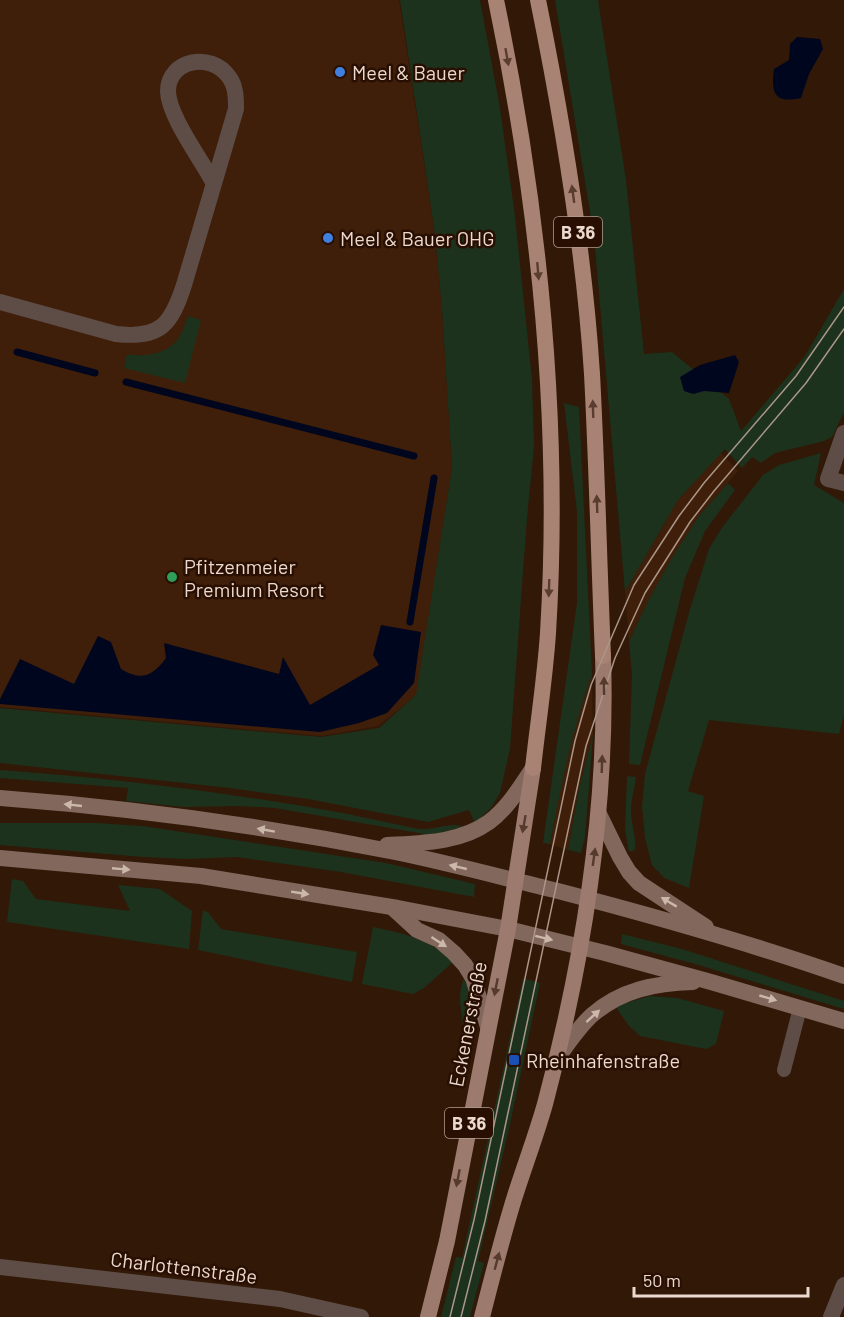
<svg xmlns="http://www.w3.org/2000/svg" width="844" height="1317" font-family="Barlow,sans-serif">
	<rect width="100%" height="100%" fill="#321807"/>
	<g fill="#3f1f09">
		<path d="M0 0H399L435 234 442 309 452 468 417 695 378 726 321 736 0 707Z"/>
		<path d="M721 453 738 471 699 516 649 599 629 641 625 592 678 500Z"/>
		<path d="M592 674 593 735 579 789 568 850 550 844 566 759 578 713Z"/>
	</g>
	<g fill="#1c321c">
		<path d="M400 0H480L500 108 515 216 532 379 534 447 527 518 510 749 500 793 491 808 475 823 469 810 428 822 308 799 230 788 0 763V708L321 737 379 728 416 695 452 468 442 309 435 234Z"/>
		<path d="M555 0H598L626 180 644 354 672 352 729 399 741 431 805 356 844 289V412L832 437 824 441 775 453 761 463 752 457 742 468 725 449 678 500 625 592 594 236Z"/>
		<path d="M188 316 201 320 185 383 124 368 127 354C146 358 172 353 181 334 184 328 186 322 188 316Z"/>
		<path d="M564 403 579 407 592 674C572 730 561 786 550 844L543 843 577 603V512Z"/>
		<path d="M821 453 814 485 844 503V715L839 734 709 720 688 791 704 796 689 888 664 878 652 865 645 838 642 807 645 774 690 609 709 549 721 529 763 475 779 465Z"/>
		<path d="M728 483 735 490 705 531 685 578 640 765 629 764 632 675 629 641 649 599 673 556 699 516Z"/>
		<path d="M593 735 585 837 581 853 568 850 579 789Z"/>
		<path d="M0 770C115 778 230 793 343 813 368 818 393 824 419 829 432 831 453 821 462 827L435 834H424L275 808 238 806 184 807 126 801 128 788 0 778Z"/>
		<path d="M627 776 636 777C635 788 631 800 631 811 631 822 637 841 635 850L629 852 625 829Z"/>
		<path d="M0 823H96L143 826 386 863 475 884 474 897 341 872 237 857 186 859 144 857 0 845Z"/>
		<path d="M12 879 23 881 36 899 130 911 118 885 160 889 192 911 189 949 7 922Z"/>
		<path d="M203 910 208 912 221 929 357 952 352 982 198 950Z"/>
		<path d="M373 927C405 934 429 938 453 962L424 988 413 994 362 984Z"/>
		<path d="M622 934 682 949 844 1001V1009L695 964 621 944Z"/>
		<path d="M464 978C478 1011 476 1021 470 1055L463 1059C464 1053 466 1046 465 1040 464 1018 455 1000 464 978Z"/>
		<path d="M523 978 540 983 509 1129 478 1261 484 1263 470 1317H441L456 1257 462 1258Z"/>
		<path d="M650 996 677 998 724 1011 716 1044 706 1049 640 1036 629 1026 615 1006Z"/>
	</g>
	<g fill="#00061d">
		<path d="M797 37 820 39 823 49 809 74 801 98C774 104 771 93 774 69L789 60 790 44Z"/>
		<path d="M735 355 739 362 729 393 704 391 693 394 684 391 680 377 700 365Z"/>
		<path d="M381 625 421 632 414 683 387 713 359 723 320 732 0 704V699L20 659 74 684 98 636 111 642 121 669C141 681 152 677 166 658L164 643 279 674 283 657 310 705 379 665 373 655Z"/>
	</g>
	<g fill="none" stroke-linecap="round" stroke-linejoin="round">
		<g stroke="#00061d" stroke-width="7">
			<path d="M17 352 95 373"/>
			<path d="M126 382 414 456"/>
			<path d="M410 622 434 478"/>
		</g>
		<path stroke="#5e4d47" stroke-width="14" d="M784 1070 800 1008"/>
		<g stroke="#5e4d47" stroke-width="16">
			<path d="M0 302 116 334C160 339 171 325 184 285L236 109C236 98 236 86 229 77 211 51 168 60 168 91 168 115 201 159 213 182"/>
			<path d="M844 433 828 479 844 483"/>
			<path d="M0 1267 280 1299 361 1317"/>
			<path d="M831 1317 844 1285"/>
		</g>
		<g stroke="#81675c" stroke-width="16">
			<path d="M0 798C132 808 265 826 395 852 449 863 504 878 558 891 654 916 750 943 844 976"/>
			<path d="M599 814 620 857 629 872 639 883 706 927"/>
			<path d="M387 845C421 843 460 843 489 822 508 808 520 787 533 768"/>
			<path d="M0 858 201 876 398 908 508 929 605 953 711 982 844 1021"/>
			<path d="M393 908 417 930 439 940 454 953 465 965 473 978 488 1027"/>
			<path d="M556 1060C567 1045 578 1028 592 1015 621 990 655 983 693 982"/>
		</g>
		<g stroke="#9c7a6d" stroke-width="16">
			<path d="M428 1317 447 1241 508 929 533 768"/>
			<path d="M482 1317C492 1278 502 1238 514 1199 524 1167 536 1136 545 1104 584 958 608 808 603 656"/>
		</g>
		<g stroke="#a88374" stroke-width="16">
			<path d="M496 0C539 207 561 421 548 633 545 678 538 723 533 768"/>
			<path d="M538 0C563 123 584 248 592 374 597 468 599 562 603 656"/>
		</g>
		<g stroke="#ab9689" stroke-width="1.5">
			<path d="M450 1317 474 1220 575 741 591 685 634 585 679 516 704 483 796 376 844 307"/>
			<path d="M461 1317 485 1221 586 746 615 658 645 593 690 522 714 491 806 383 844 329"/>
		</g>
	</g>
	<defs><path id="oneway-solid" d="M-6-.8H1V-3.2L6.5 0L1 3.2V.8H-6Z" transform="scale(1.5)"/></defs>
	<g fill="#5b3d2f">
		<use href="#oneway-solid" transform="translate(507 57) rotate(80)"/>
		<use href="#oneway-solid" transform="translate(573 194) rotate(-98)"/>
		<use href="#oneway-solid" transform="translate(538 271) rotate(85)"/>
		<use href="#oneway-solid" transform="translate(593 409) rotate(-92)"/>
		<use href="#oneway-solid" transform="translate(597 504) rotate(-92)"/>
		<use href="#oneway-solid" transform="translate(549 588) rotate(92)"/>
	</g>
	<g fill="#563a2c">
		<use href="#oneway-solid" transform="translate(604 686) rotate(-90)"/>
		<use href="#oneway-solid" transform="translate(602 764) rotate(-88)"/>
		<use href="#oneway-solid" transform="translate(524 824) rotate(100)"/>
		<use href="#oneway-solid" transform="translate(594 857) rotate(-82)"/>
		<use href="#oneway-solid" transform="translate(496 987) rotate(101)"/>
		<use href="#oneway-solid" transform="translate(458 1178) rotate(101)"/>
		<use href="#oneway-solid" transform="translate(497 1261) rotate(-75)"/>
	</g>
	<g fill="#ccb7ac">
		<use href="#oneway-solid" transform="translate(73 805) rotate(-174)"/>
		<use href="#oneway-solid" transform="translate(266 830) rotate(-170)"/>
		<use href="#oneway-solid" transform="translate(458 867) rotate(-167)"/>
		<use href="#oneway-solid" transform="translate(121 869) rotate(5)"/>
		<use href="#oneway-solid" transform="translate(300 893) rotate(9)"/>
		<use href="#oneway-solid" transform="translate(669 902) rotate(-149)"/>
		<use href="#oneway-solid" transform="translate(544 938) rotate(14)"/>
		<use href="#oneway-solid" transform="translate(439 942) rotate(33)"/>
		<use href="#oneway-solid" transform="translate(768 998) rotate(16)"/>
		<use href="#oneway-solid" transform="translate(593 1016) rotate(-42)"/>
	</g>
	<g fill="#3f7fe0" stroke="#280f01" stroke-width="2">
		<circle cx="340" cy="72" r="6"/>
		<circle cx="328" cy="238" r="6"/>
	</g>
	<circle fill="#2e9e5b" stroke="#280f01" stroke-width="2" cx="172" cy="577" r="6"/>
	<rect fill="#1a4fb4" stroke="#280f01" stroke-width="2" x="508" y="1054" width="12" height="12" rx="3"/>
	<g text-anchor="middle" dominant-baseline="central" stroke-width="5" stroke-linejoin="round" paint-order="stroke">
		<g fill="#280f01" stroke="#b19c91" stroke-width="1.5">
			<rect x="554" y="217" width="48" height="30" rx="4.5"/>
			<rect x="445" y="1108" width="48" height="30" rx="4.5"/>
		</g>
		<g font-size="18" font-weight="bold" fill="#ecd9cf">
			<text x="578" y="232">B 36</text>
			<text x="469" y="1123">B 36</text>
		</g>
		<g font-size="20" fill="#ecd9cf" stroke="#280f01" text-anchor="start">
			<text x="352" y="72">Meel &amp; Bauer</text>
			<text x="340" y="238">Meel &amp; Bauer OHG</text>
			<text x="184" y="566">Pfitzenmeier<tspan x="184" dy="23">Premium Resort</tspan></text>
			<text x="526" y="1060">Rheinhafenstraße</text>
		</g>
		<g font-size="20" fill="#ecd9cf" stroke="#280f01">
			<text transform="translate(467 1024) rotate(-79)">Eckenerstraße</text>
			<text transform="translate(184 1267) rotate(7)">Charlottenstraße</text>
		</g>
	</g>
	<path d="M634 1287v9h174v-9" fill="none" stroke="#ecd9cf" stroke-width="3"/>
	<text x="643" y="1287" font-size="18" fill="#ecd9cf" stroke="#280f01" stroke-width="4.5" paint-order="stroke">50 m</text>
</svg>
